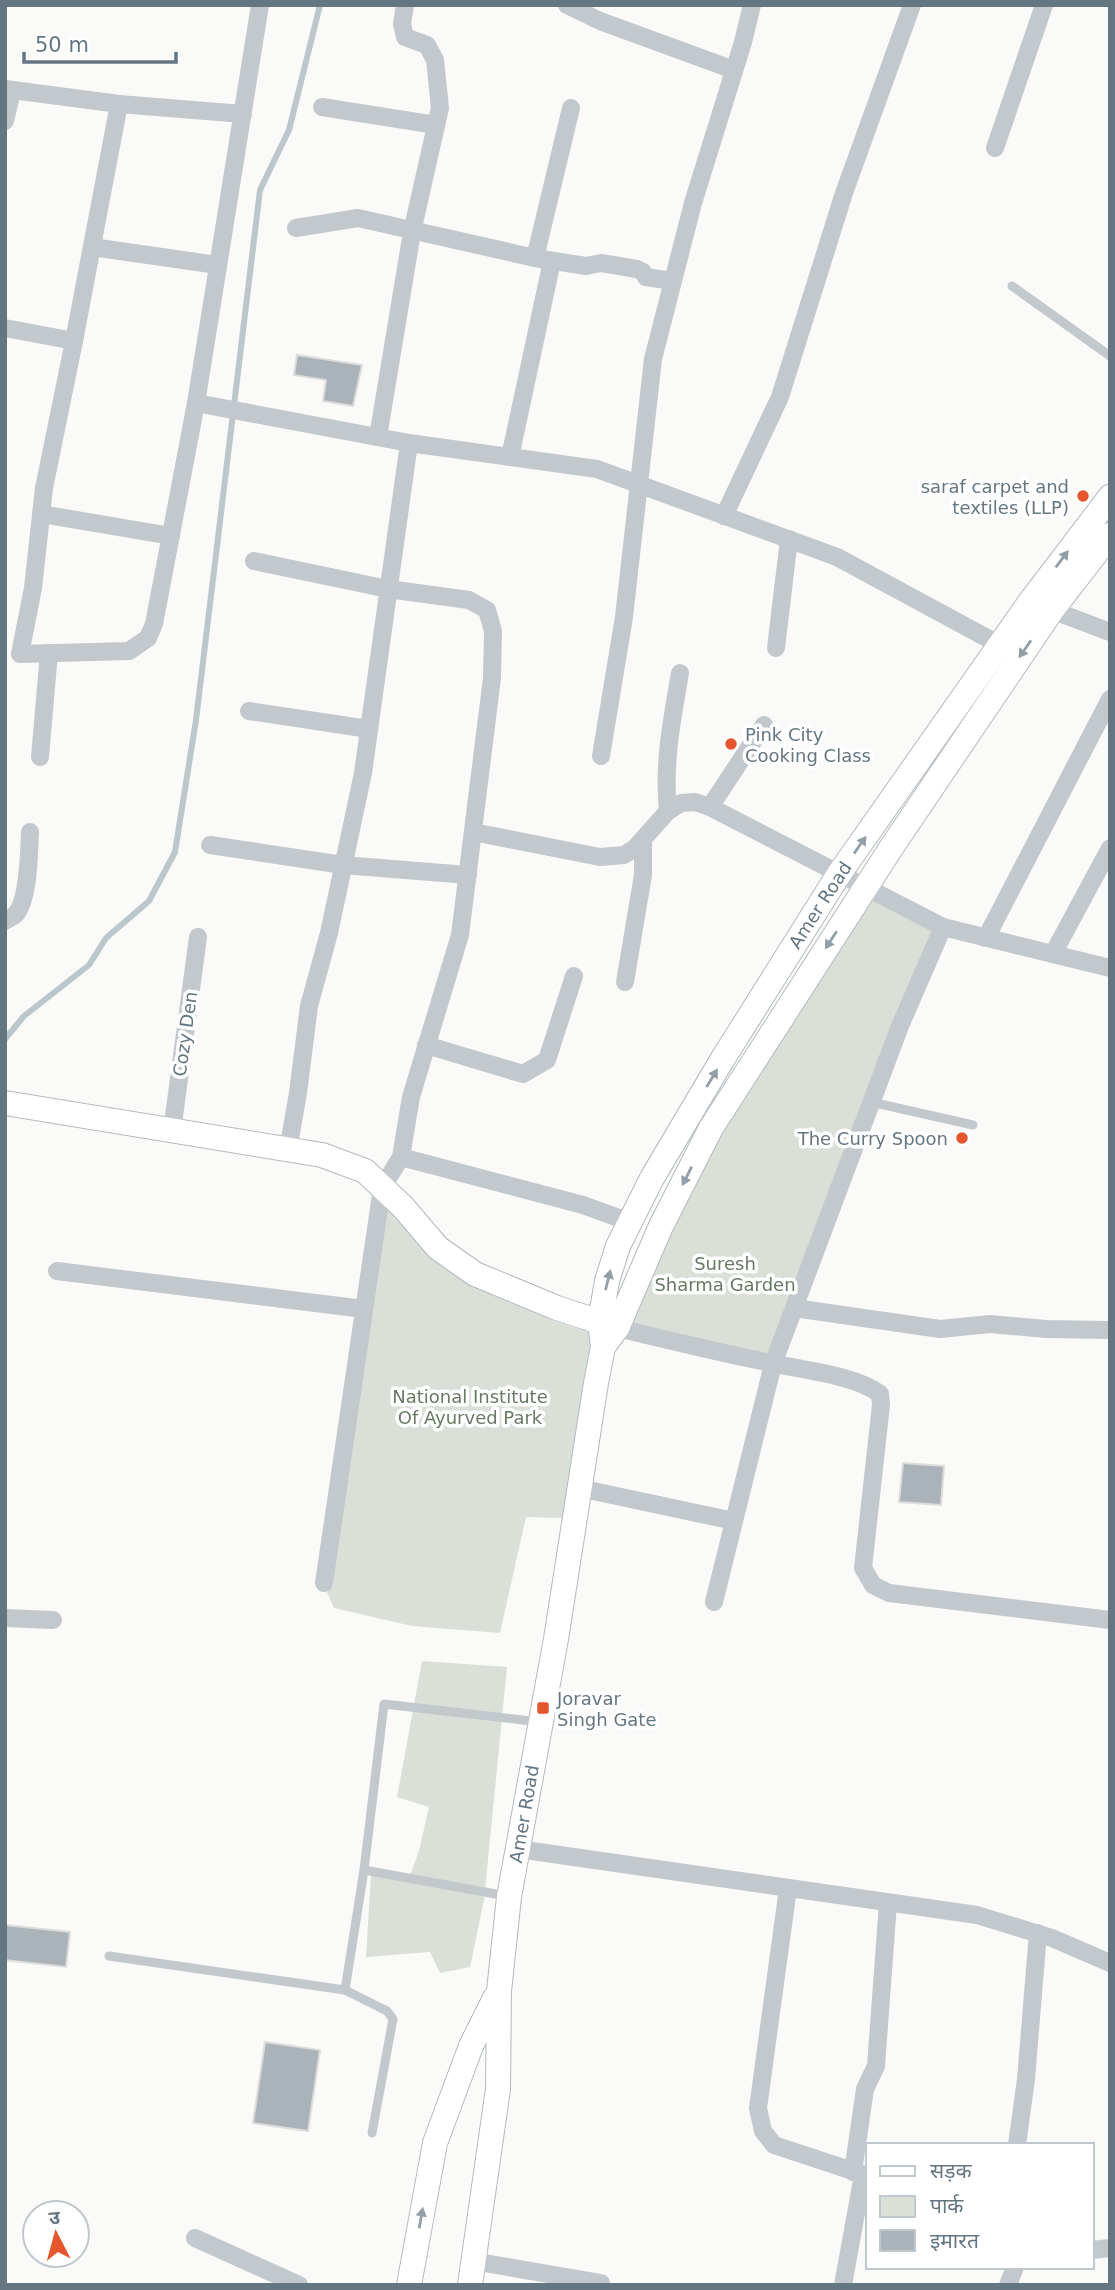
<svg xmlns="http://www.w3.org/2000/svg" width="1115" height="2290" font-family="'DejaVu Sans','Noto Sans Devanagari',sans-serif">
	<rect width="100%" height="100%" fill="#fafaf8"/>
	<g fill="#dadfd7">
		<path d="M868 894 934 928 770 1357 633 1324 626 1317 716 1132Z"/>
		<path d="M388 1204 496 1293 554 1321 597 1335 566 1518 526 1517 500 1633 412 1626 334 1608 326 1590Z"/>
		<path d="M422 1661 507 1667 484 1900 470 1967 440 1973 430 1952 366 1957 371 1875 408 1881 419 1851 429 1807 397 1797Z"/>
	</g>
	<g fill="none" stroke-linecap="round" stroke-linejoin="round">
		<path stroke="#bbc7cb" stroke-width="6" d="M5 1039 24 1016 89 965 106 938 149 901 175 852 196 720 260 190 289 130 320 5"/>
	</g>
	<g fill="#aab3b9" stroke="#dcdcda" stroke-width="2">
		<path d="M297 355 362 365 353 406 323 401 326 380 294 375Z"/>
		<path d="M903 1463 944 1466 941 1505 899 1502Z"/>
		<path d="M5 1925 70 1932 66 1967 5 1960Z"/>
		<path d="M265 2042 320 2050 308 2131 253 2123Z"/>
	</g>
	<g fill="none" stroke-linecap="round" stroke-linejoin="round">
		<defs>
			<g id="secondary">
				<path d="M5 1103 322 1155 365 1171 403 1207 438 1248 475 1274 557 1308 615 1327"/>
				<path d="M603 1347 617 1328 661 1226 711 1128 891 848 1052 610 1110 535"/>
				<path d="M409 2285 435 2143 471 2046 495 1998"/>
				<path d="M470 2285 498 2089 499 1991 509 1897 556 1639 596 1383 603 1347 600 1322 607 1281 618 1246 652 1178 722 1060 839 874 1030 602 1110 497"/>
			</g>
		</defs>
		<use href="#secondary" stroke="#b3babf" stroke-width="26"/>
		<g stroke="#c3c8cc" stroke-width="9">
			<path d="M1012 286 1110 356"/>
			<path d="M871 1102 973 1125"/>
			<path d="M364 1870 384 1704 540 1722"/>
			<path d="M109 1956 345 1990 364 1870 507 1896"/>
			<path d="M345 1990 387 2011 393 2019 372 2133"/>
		</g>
		<g stroke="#c3c8cc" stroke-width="18">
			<path d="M567 5 600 21 734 70"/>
			<path d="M5 89 119 104 243 114"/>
			<path d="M322 107 436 125"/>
			<path d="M5 121 12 91"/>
			<path d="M995 148 1044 5"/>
			<path d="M296 228 358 218 535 258 586 266 601 263 637 269 643 272 646 277 673 281"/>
			<path d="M92 247 218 265"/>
			<path d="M535 258 571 108"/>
			<path d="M5 328 74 341 44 488 33 588 20 654 129 651 148 638 154 624 196 403 260 5"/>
			<path d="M74 341 119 104"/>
			<path d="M196 403 409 443 597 469 837 557 1000 645"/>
			<path d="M378 437 412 232 440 108 435 60 427 45 405 37 402 24 405 5"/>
			<path d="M510 457 552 261"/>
			<path d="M41 514 171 536"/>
			<path d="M724 516 780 397 844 193 912 5"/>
			<path d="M254 561 388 589 469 600 487 610 493 631 492 678 460 935 411 1097 401 1157 382 1188 324 1583"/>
			<path d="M1041 606 1110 632"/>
			<path d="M776 648 789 539"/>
			<path d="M249 711 369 729"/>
			<path d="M601 756 624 617 653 359 693 203 743 42 752 5"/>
			<path d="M40 757 49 653"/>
			<path d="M710 807 764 725"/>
			<path d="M668 811C663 764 672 720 680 673"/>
			<path d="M473 832 600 857 624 855 635 848 668 811 681 803 695 802 710 807 943 927 1110 968"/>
			<path d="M210 845 343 865 468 875"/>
			<path d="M5 921C8 919 12 917 15 915 29 901 29 852 30 832"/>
			<path d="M986 938 1110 699"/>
			<path d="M1053 954 1110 848"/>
			<path d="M625 982 643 875V840"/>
			<path d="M426 1045 523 1074 547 1060 574 976"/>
			<path d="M172 1131 198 937"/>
			<path d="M288 1150 298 1093 309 1006 329 933 363 773 409 443"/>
			<path d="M401 1157 583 1205 630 1222"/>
			<path d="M57 1271 364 1309"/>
			<path d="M794 1308 940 1329 990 1324 1046 1329 1110 1330"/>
			<path d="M617 1328C668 1340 719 1353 771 1363 802 1370 855 1375 880 1394L881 1405 863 1568 873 1585 889 1593 1110 1620"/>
			<path d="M579 1488 734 1521"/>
			<path d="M714 1602 773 1364 900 1026 943 927"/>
			<path d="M5 1618 53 1620"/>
			<path d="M518 1849 977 1915 1052 1938 1110 1963"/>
			<path d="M788 1888 758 2108 763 2131 774 2145 868 2176"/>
			<path d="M1017 2145 1026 2079 1038 1933"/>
			<path d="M853 2172 865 2089 876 2066 888 1903"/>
			<path d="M195 2238 299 2285"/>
			<path d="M1092 2250 1110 2248"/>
			<path d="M473 2261 601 2283"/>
			<path d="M843 2285 863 2175"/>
			<path d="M1008 2285 1015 2267"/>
		</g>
		<use href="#secondary" stroke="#fff" stroke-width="24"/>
	</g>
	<defs><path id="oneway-solid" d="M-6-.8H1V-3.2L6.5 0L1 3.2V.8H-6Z" transform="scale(1.75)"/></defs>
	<g fill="#939fa8">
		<use href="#oneway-solid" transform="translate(1062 559) rotate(-53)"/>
		<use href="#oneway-solid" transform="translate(1025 649) rotate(125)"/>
		<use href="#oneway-solid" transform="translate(860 845) rotate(-55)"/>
		<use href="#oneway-solid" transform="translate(831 940) rotate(123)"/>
		<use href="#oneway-solid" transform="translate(712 1078) rotate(-59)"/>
		<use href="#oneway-solid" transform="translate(687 1176) rotate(117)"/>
		<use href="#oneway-solid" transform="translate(608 1280) rotate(-76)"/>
		<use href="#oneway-solid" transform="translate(421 2218) rotate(-80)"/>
	</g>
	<g fill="#e4572e" stroke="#fff" stroke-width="2.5">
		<circle cx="1083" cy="496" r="7"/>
		<circle cx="731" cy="744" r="7"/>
		<circle cx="962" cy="1138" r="7"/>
		<rect x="536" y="1701" width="14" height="14" rx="3.5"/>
	</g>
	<g text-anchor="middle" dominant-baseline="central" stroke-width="7" stroke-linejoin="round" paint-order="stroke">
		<g font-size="18" fill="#657683" stroke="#fff" text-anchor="end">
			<text x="1069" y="486">saraf carpet and<tspan x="1069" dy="21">textiles (LLP)</tspan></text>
			<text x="745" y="734" text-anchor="start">Pink City<tspan x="745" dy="21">Cooking Class</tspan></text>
			<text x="948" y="1138">The Curry Spoon</text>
			<text x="557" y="1698" text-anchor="start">Joravar<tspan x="557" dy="21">Singh Gate</tspan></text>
		</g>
		<g font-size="18" fill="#657683" stroke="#fff">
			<text transform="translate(820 905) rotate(-57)">Amer Road</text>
			<text transform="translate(185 1034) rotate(-82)">Cozy Den</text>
			<text transform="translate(524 1814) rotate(-80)">Amer Road</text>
		</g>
		<g font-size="18" fill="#687a64" stroke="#fff">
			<text x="725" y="1263">Suresh<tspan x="725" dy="21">Sharma Garden</tspan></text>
			<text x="470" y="1396">National Institute<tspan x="470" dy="21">Of Ayurved Park</tspan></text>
		</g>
	</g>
	<rect width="1115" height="2290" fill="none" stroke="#657683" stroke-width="14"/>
	<rect x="866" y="2143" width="228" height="126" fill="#ffffff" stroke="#c1c8cd" stroke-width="2"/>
	<rect x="880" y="2166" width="35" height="10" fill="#ffffff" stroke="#c1c8cd" stroke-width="2"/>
	<text x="930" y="2178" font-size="21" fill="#657683">सड़क</text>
	<rect x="880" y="2196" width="35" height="21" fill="#dadfd7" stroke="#c1c8cd" stroke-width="2"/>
	<text x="930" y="2213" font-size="21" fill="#657683">पार्क</text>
	<rect x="880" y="2230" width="35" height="21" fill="#aab3b9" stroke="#c1c8cd" stroke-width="2"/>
	<text x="930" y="2248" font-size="21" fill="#657683">इमारत</text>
	<g transform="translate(56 2234) rotate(354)"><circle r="33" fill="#ffffff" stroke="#c1c8cd" stroke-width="2"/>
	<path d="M0-5L12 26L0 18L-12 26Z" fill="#e4572e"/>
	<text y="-10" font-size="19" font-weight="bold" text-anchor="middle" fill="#657683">उ</text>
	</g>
	<path d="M24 52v10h152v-10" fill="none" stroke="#657683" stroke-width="3.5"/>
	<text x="35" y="52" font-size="21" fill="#657683" stroke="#ffffff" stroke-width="5" paint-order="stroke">50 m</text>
</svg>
